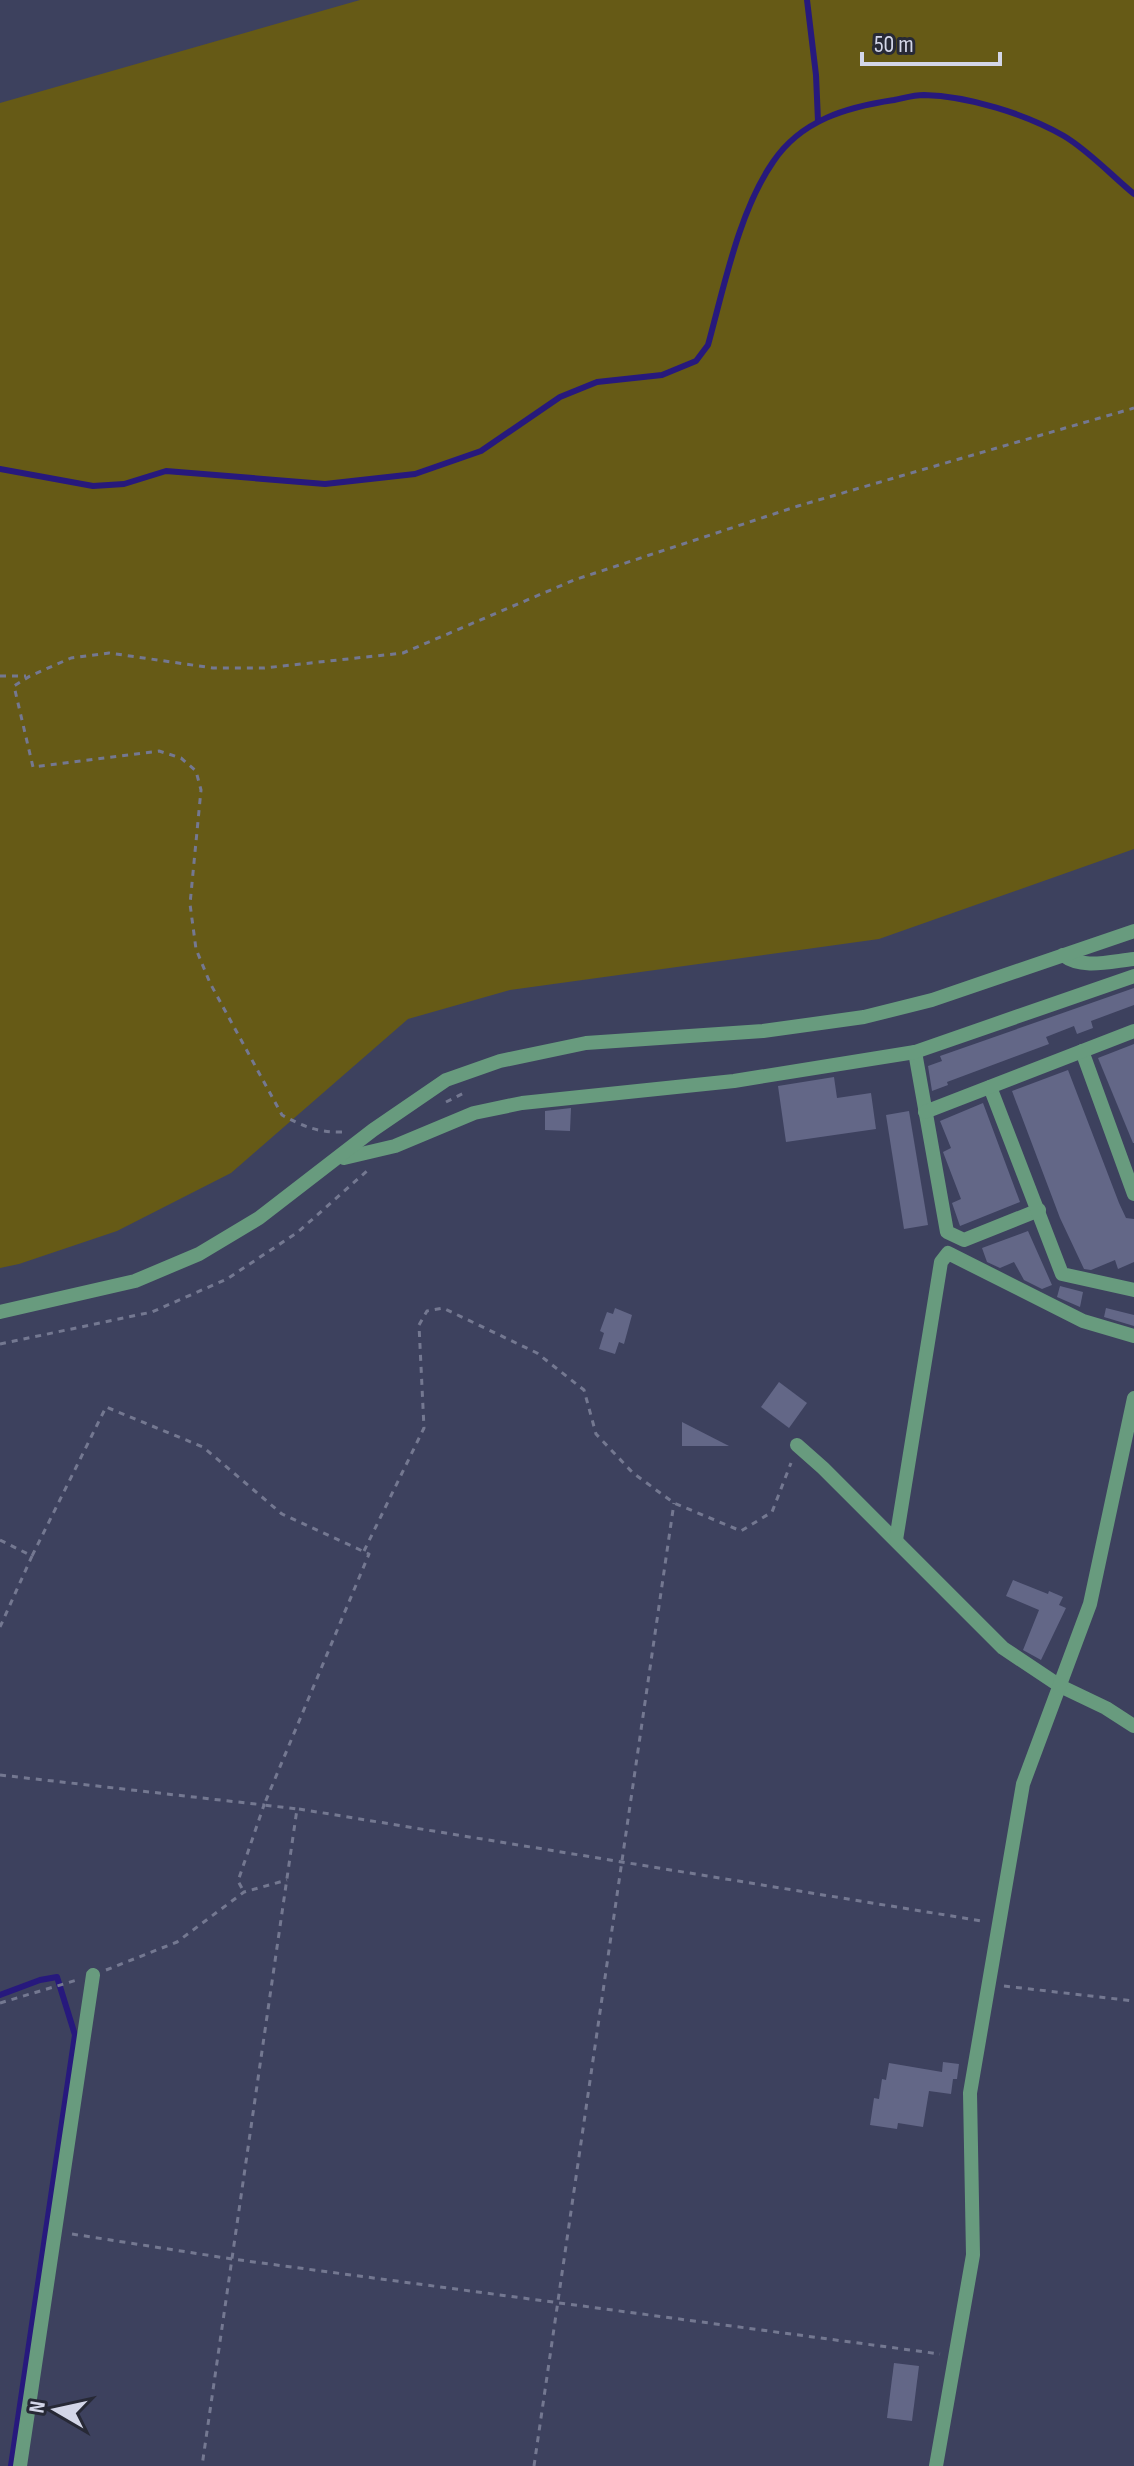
<svg xmlns="http://www.w3.org/2000/svg" width="1134" height="2466" font-family="'Sofia Sans Condensed',sans-serif">
	<rect width="100%" height="100%" fill="#3d415e"/>
	<path fill="#665a16" d="M360 0H1134V849L879 939 510 990 408 1019 231 1173 117 1231 19 1264 0 1268V103Z"/>
	<g fill="none" stroke-linecap="round" stroke-linejoin="round">
		<g stroke="#27197d" stroke-width="6">
			<path d="M807 0 816 75 818 121"/>
			<path d="M0 469 93 486 124 484 166 471 325 484 415 474 481 451 560 397 597 382 662 375 696 361 708 345C724 287 739 211 773 162 801 120 847 107 894 100 904 98 914 95 924 95 968 96 1026 114 1064 136 1089 151 1111 175 1134 194"/>
			<path d="M0 1995 40 1980 57 1977 75 2035 11 2466"/>
		</g>
	</g>
	<g fill="#636787">
		<path d="M1134 988V1005L1091 1021 1093 1028 1077 1034 1074 1026 1046 1037 1049 1044 947 1082 948 1085 932 1091 928 1066 942 1061 940 1056Z"/>
		<path d="M1134 1044V1143H1133L1098 1058Z"/>
		<path d="M1068 1070 1119 1203 1126 1218 1134 1219V1262L1118 1269 1115 1260 1091 1270 1084 1269 1060 1218 1012 1091Z"/>
		<path d="M834 1077 837 1098 871 1093 876 1129 786 1142 778 1086Z"/>
		<path d="M983 1103 1020 1202 960 1226 952 1203 961 1199 943 1152 951 1148 940 1121Z"/>
		<path d="M571 1108 570 1131 545 1130V1111Z"/>
		<path d="M909 1111 928 1225 904 1229 886 1115Z"/>
		<path d="M1028 1231 1052 1285 1042 1289 1024 1280 1014 1262 1000 1268 987 1262 982 1248Z"/>
		<path d="M1060 1286 1083 1292 1080 1307 1057 1297Z"/>
		<path d="M615 1308 632 1315 624 1344 619 1342 615 1354 599 1349 604 1333 600 1331 607 1312 613 1314Z"/>
		<path d="M1106 1308 1134 1315V1326L1104 1317Z"/>
		<path d="M779 1382 807 1403 789 1428 761 1407Z"/>
		<path d="M682 1422 729 1446H682Z"/>
		<path d="M1013 1580 1048 1594 1049 1591 1063 1597 1059 1605 1066 1608 1041 1660 1023 1650 1039 1610 1006 1596Z"/>
		<path d="M943 2062 959 2064 957 2079H953L951 2094 929 2091 923 2127 898 2123 897 2129 870 2125 874 2098 879 2099 882 2079 886 2080 889 2063 942 2072Z"/>
		<path d="M894 2363 919 2366 912 2421 887 2418Z"/>
	</g>
	<g fill="none" stroke-linecap="round" stroke-linejoin="round">
		<g stroke="#747891" stroke-width="3" stroke-dasharray="6 6" stroke-linecap="butt">
			<path d="M0 676H26"/>
			<path d="M446 1102 464 1093"/>
			<path d="M342 1132C319 1133 302 1126 282 1115L210 983 196 949 190 904 201 790 196 771 181 758 159 751 33 767 14 686 30 676 71 658 109 653 213 668H264L403 653 574 580 798 506 1134 408"/>
			<path d="M0 1344 152 1312 227 1279 298 1232 368 1170"/>
			<path d="M0 1540 32 1556 106 1407 203 1447 282 1514 369 1554 264 1805 297 1809 202 2466"/>
			<path d="M364 1551 424 1428 419 1325 427 1311 443 1308 537 1353 584 1390 596 1434 633 1473 674 1503 741 1531 772 1512 791 1463"/>
			<path d="M0 1627 32 1556"/>
			<path d="M0 1775 264 1805 238 1881 244 1892"/>
			<path d="M299 1809 982 1921"/>
			<path d="M106 1970 177 1942 244 1892 287 1880"/>
			<path d="M1004 1986 1134 2001"/>
			<path d="M0 2003 77 1980"/>
			<path d="M72 2234 232 2259 940 2354"/>
			<path d="M534 2466 674 1503"/>
		</g>
		<g stroke="#689b7e" stroke-width="14">
			<path d="M1063 955C1082 970 1112 961 1134 959"/>
			<path d="M1082 1051 1134 1194"/>
			<path d="M915 1052 947 1232 964 1240 1039 1210"/>
			<path d="M990 1087 1062 1274 1134 1290"/>
			<path d="M925 1112 1134 1031"/>
			<path d="M344 1158 395 1146 474 1113 522 1103 734 1081 915 1052 1134 976"/>
			<path d="M0 1312 135 1281 199 1254 259 1218 373 1130 446 1080 500 1061 586 1043 763 1031 864 1017 932 1000 1134 931"/>
			<path d="M797 1445 823 1468 1003 1648 1060 1686 1106 1708 1134 1726"/>
			<path d="M896 1540 941 1262 948 1253 1083 1321 1134 1336"/>
			<path d="M20 2466 93 1975"/>
			<path d="M936 2466 973 2255 970 2093 1023 1784 1090 1604 1134 1398"/>
		</g>
	</g>
	<g transform="translate(56 2410) rotate(279)" stroke="#272936" stroke-width="6" paint-order="stroke">
	<path d="M0-6L14 30L0 20L-14 30Z" fill="#d3d6e8"/>
	<text y="-12" font-size="22" font-weight="bold" text-anchor="middle" fill="#d3d6e8">N</text>
	</g>
	<path d="M862 52v12h138v-12" fill="none" stroke="#d3d6e8" stroke-width="4"/>
	<text x="874" y="52" font-size="24" fill="#d3d6e8" stroke="#272936" stroke-width="6" paint-order="stroke">50 m</text>
</svg>
